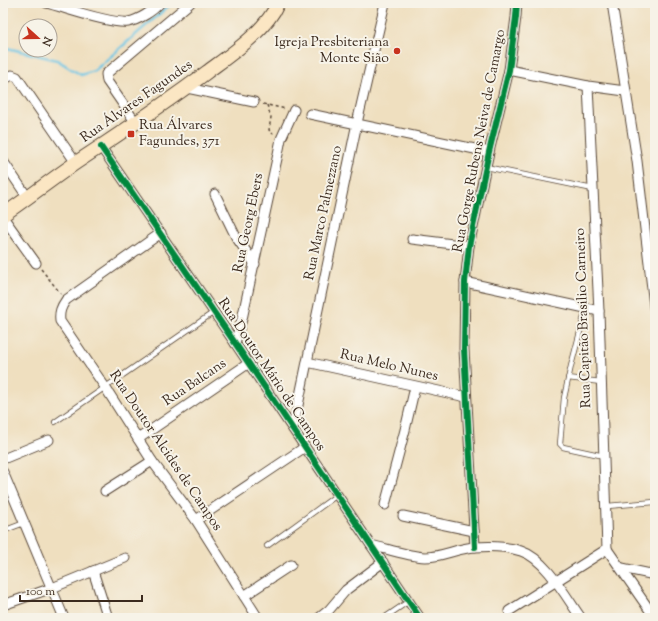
<svg xmlns="http://www.w3.org/2000/svg" width="658" height="621" font-family="'Sorts Mill Goudy',serif">
	<rect width="100%" height="100%" fill="#f7f3e8"/>
	<filter id="ink" filterUnits="userSpaceOnUse"><feTurbulence type="fractalNoise" baseFrequency=".025" numOctaves="2"/><feDisplacementMap in="SourceGraphic" scale="8" xChannelSelector="R" yChannelSelector="G"/><feConvolveMatrix kernelMatrix="1 2 1 2 8 2 1 2 1" color-interpolation-filters="sRGB"/></filter>
	<filter id="wash" filterUnits="userSpaceOnUse"><feTurbulence type="fractalNoise" baseFrequency=".012" numOctaves="4" result="noise"/><feDisplacementMap in="SourceGraphic" scale="16" xChannelSelector="R" yChannelSelector="G"/><feGaussianBlur stdDeviation="0.9" result="paint"/><feColorMatrix in="noise" values="0 0 0 0 0 0 0 0 0 0 0 0 0 0 0 0 0 1.4 0 .05"/><feComposite in="paint" operator="in"/></filter>
	<g filter="url(#wash)">
		<rect width="100%" height="100%" fill="#efdfbf"/>
		<g fill="none" stroke-linecap="round" stroke-linejoin="round">
			<path stroke="#66c5e5" stroke-width="2.5" d="M3 47 57 60 81 75 94 71 172 3"/>
		</g>
	</g>
	<g filter="url(#ink)">
		<g fill="none" stroke-linecap="round" stroke-linejoin="round">
			<defs>
				<g id="lane">
					<path d="M486 167 593 189"/>
					<path d="M586 309 571 366 564 398 560 444 563 447 604 456"/>
					<path d="M568 378 601 382"/>
					<path d="M55 422 214 312"/>
					<path d="M607 506 655 502"/>
					<path d="M3 531 24 523"/>
					<path d="M267 546 337 495"/>
					<path d="M384 618 409 601"/>
				</g>
				<g id="street">
					<path d="M46 3C66 8 110 24 128 22 139 20 153 11 160 3"/>
					<path d="M612 3 637 161 655 314"/>
					<path d="M509 70 588 86 625 91"/>
					<path d="M3 80 12 75 17 77 76 163"/>
					<path d="M588 86 599 311 607 549"/>
					<path d="M187 88 254 102"/>
					<path d="M310 114 489 152"/>
					<path d="M136 123 107 81 106 74 190 3"/>
					<path d="M101 147 235 343 420 618"/>
					<path d="M3 161 28 198"/>
					<path d="M215 194 236 237 255 264"/>
					<path d="M3 217 36 263"/>
					<path d="M161 233 66 300C61 307 59 312 60 321L105 387 152 461 196 520 258 618"/>
					<path d="M412 239 469 246"/>
					<path d="M465 282 599 311"/>
					<path d="M235 343 242 319 278 154 281 139 294 110"/>
					<path d="M307 362 466 397"/>
					<path d="M293 429 357 123 385 3"/>
					<path d="M138 439 249 363"/>
					<path d="M3 459 49 440"/>
					<path d="M3 472 64 618"/>
					<path d="M105 491 152 461"/>
					<path d="M385 505 405 430 415 387"/>
					<path d="M403 516 474 531"/>
					<path d="M196 520 305 447"/>
					<path d="M371 545C388 549 407 556 425 557 442 557 458 548 475 547 489 546 507 546 521 551 546 559 566 597 581 618"/>
					<path d="M475 547 464 349 465 282 469 246 489 152 509 70 516 17 517 3"/>
					<path d="M607 549 655 618"/>
					<path d="M622 568 655 575"/>
					<path d="M93 571 108 618"/>
					<path d="M244 596 291 565"/>
					<path d="M3 605 52 588 125 558"/>
					<path d="M509 611 607 549"/>
					<path d="M319 618 329 610 346 590 383 562"/>
				</g>
				<path id="secondary" d="M3 215C28 198 52 179 77 162 121 133 165 104 207 72 231 54 266 31 278 3"/>
			</defs>
			<use href="#lane" stroke="#564536" stroke-width="6"/>
			<use href="#street" stroke="#564536" stroke-width="11"/>
			<use href="#secondary" stroke="#564536" stroke-width="15"/>
			<g stroke="#564536" stroke-width="1.5" stroke-dasharray="3 3" stroke-linecap="butt">
				<path d="M263 104 286 109"/>
				<path d="M267 105 271 117 269 130 273 134"/>
				<path d="M41 269 61 294"/>
			</g>
			<use href="#lane" stroke="#fff" stroke-width="4.5"/>
			<use href="#street" stroke="#fff" stroke-width="9"/>
			<use href="#secondary" stroke="#fbe6c3" stroke-width="13"/>
			<defs>
				<g id="cycleway">
					<path d="M101 147 235 343 420 618"/>
					<path d="M475 547 464 349 465 282 469 246 489 152 509 70 516 17 517 3"/>
				</g>
			</defs>
			<use href="#cycleway" stroke="#f7f3e8" stroke-width="8"/>
			<use href="#cycleway" stroke="#00873e" stroke-width="6"/>
		</g>
	</g>
	<g fill="#c8321e" stroke="#f7f3e8" stroke-width="1.5">
		<circle cx="397" cy="51" r="4"/>
		<rect x="127" y="130" width="8" height="8" rx="2"/>
	</g>
	<g text-anchor="middle" dominant-baseline="central" stroke-width="4" stroke-linejoin="round" paint-order="stroke">
		<g font-size="14" fill="#3b2a1e" stroke="#f7f3e8" text-anchor="end">
			<text x="389" y="43">Igreja Presbiteriana<tspan x="389" dy="16">Monte Sião</tspan></text>
			<text x="139" y="126" text-anchor="start">Rua Álvares<tspan x="139" dy="16">Fagundes, 371</tspan></text>
		</g>
		<g font-size="14" fill="#3b2a1e" stroke="#f7f3e8">
			<text transform="translate(137 102) rotate(-35)">Rua Álvares Fagundes</text>
			<text transform="translate(480 141) rotate(-79)">Rua Gorge Rubens Neiva de Camargo</text>
			<text transform="translate(324 213) rotate(-78)">Rua Marco Palmezzano</text>
			<text transform="translate(249 223) rotate(-78)">Rua Georg Ebers</text>
			<text transform="translate(584 318) rotate(-92)">Rua Capitão Brasilio Carneiro</text>
			<text transform="translate(389 366) rotate(13)">Rua Melo Nunes</text>
			<text transform="translate(271 375) rotate(56)">Rua Doutor Mário de Campos</text>
			<text transform="translate(195 383) rotate(-34)">Rua Balcans</text>
			<text transform="translate(165 451) rotate(56)">Rua Doutor Alcides de Campos</text>
		</g>
	</g>
	<rect width="658" height="621" fill="none" stroke="#f7f3e8" stroke-width="16"/>
	<g transform="translate(38 38) rotate(111)"><circle r="19" fill="#f7f3e8" stroke="#aca397"/>
	<path d="M0-3L7 15L0 10L-7 15Z" fill="#c8321e"/>
	<text y="-6" font-size="11" font-weight="bold" text-anchor="middle" fill="#3b2a1e">N</text>
	</g>
	<path d="M20 595v6h122v-6" fill="none" stroke="#3b2a1e" stroke-width="2"/>
	<text x="26" y="595" font-size="12" fill="#3b2a1e" stroke="#f7f3e8" stroke-width="3" paint-order="stroke">100 m</text>
</svg>
